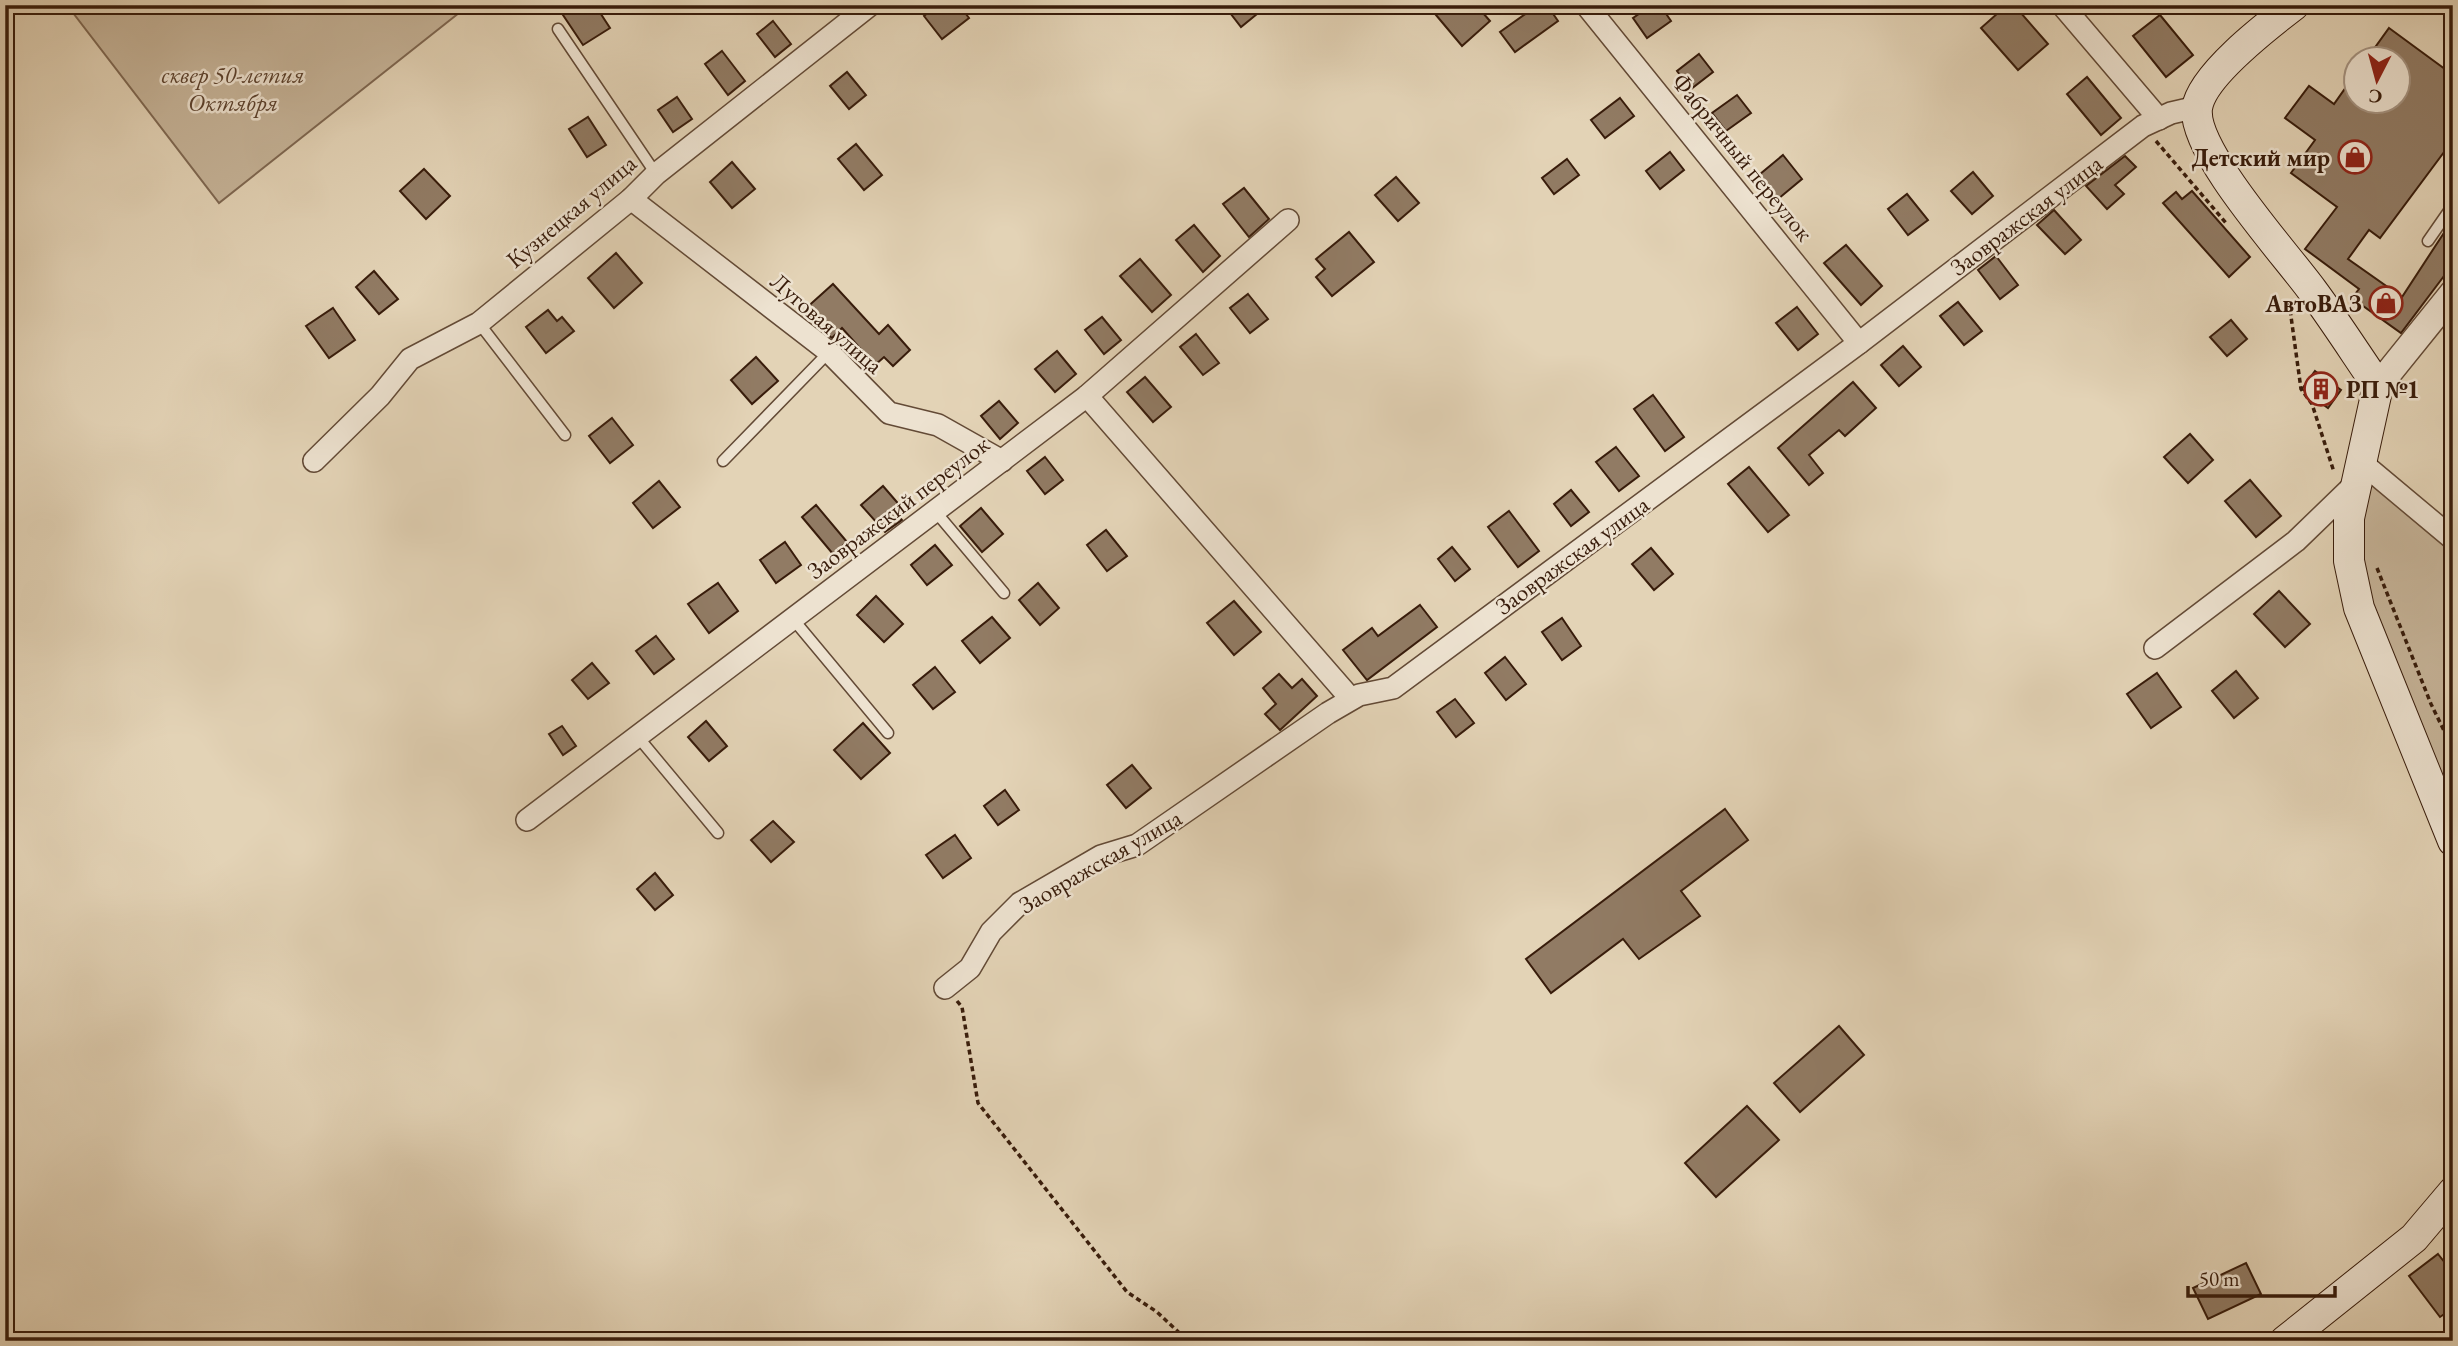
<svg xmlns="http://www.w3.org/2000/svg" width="2458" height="1346" font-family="'EB Garamond',serif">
	<rect width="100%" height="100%" fill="#e3d3b6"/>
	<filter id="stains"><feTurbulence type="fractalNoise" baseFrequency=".00286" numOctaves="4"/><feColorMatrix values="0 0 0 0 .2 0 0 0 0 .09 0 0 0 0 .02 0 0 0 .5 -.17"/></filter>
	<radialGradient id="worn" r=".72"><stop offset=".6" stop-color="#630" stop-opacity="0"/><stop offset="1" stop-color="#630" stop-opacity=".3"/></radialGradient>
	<g fill="#c6b499" stroke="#7f6852" stroke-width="2">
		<path d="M67 5H469L219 203Z"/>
		<path d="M2376 477 2453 539V841L2393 696 2349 518Z"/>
	</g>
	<g fill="#917b64" stroke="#381c0b" stroke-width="2">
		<path d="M572 5H595L610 28 583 45 561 12Z"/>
		<path d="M937 5H959L969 18 942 39 924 16Z"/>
		<path d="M1224 5H1268L1241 27Z"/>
		<path d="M1447 5H1476L1490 21 1462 46 1436 15Z"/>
		<path d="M1538 5H1547L1558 21 1515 52 1500 32Z"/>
		<path d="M1652 5H1660L1671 21 1647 38 1633 18Z"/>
		<path d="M2007 5H2014L2048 44 2018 70 1981 28Z"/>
		<path d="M2160 15 2193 55 2166 77 2133 36Z"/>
		<path d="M773 21 791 44 775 57 757 34Z"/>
		<path d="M2389 28 2453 75V140L2380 238 2369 230 2348 259 2402 297 2453 219V264L2401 333 2352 298 2359 289 2305 249 2337 207 2291 173 2315 140 2285 118 2309 86 2334 104 2356 73V102H2398V60H2366Z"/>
		<path d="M722 51 745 81 728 95 705 64Z"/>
		<path d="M1699 54 1713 72 1691 89 1677 71Z"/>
		<path d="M847 72 866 95 849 109 830 86Z"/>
		<path d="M2087 77 2121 118 2101 135 2067 94Z"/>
		<path d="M1737 95 1751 113 1726 131 1712 113Z"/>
		<path d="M677 97 692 119 673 132 658 110Z"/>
		<path d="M1620 98 1634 116 1605 138 1591 120Z"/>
		<path d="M588 117 606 145 587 157 569 129Z"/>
		<path d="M856 144 882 175 864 190 838 159Z"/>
		<path d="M1670 152 1684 170 1660 189 1646 171Z"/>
		<path d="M1783 155 1802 179 1778 199 1759 175Z"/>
		<path d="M2125 156 2136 167 2115 185 2124 194 2107 209 2086 186Z"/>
		<path d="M1567 159 1579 175 1554 194 1542 178Z"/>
		<path d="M732 162 755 189 732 208 710 182Z"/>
		<path d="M424 169 450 196 426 219 400 191Z"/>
		<path d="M1973 172 1993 196 1972 214 1951 191Z"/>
		<path d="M1396 177 1419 203 1398 221 1375 195Z"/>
		<path d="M1244 188 1269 219 1249 237 1223 204Z"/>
		<path d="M2192 191 2250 257 2229 277 2163 203 2176 192 2182 199Z"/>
		<path d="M1907 194 1928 220 1908 235 1888 209Z"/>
		<path d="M2054 210 2081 240 2065 254 2037 225Z"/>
		<path d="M1194 225 1220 256 1203 272 1176 240Z"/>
		<path d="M1349 232 1374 262 1332 296 1316 277 1325 269 1316 259Z"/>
		<path d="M1846 245 1882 286 1861 305 1824 263Z"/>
		<path d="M616 253 642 283 614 308 588 278Z"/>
		<path d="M1996 256 2018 285 2000 299 1978 270Z"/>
		<path d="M1140 259 1171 295 1152 312 1120 276Z"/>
		<path d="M374 271 398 299 379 314 356 287Z"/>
		<path d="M833 284 879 334 888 325 910 350 893 366 884 357 875 365 842 328 832 338 823 331 804 310Z"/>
		<path d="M1248 294 1268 319 1250 333 1230 308Z"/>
		<path d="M1958 302 1982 331 1964 345 1940 316Z"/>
		<path d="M1797 307 1818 334 1798 350 1776 323Z"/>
		<path d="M333 308 355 340 329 358 306 326Z"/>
		<path d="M548 310 557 321 562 317 574 331 546 353 526 327Z"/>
		<path d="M1102 317 1121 340 1104 354 1085 330Z"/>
		<path d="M2231 320 2247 339 2227 356 2210 337Z"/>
		<path d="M1196 334 1219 363 1203 375 1180 347Z"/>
		<path d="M1903 346 1921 367 1899 386 1881 365Z"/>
		<path d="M1057 351 1076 374 1055 392 1035 369Z"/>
		<path d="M756 357 778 381 752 404 731 380Z"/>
		<path d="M2315 371 2341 390 2328 408 2302 389Z"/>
		<path d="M1145 377 1171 407 1153 422 1127 392Z"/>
		<path d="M1853 382 1876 408 1845 436 1839 430 1809 455 1823 473 1809 485 1778 448Z"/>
		<path d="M1653 395 1684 437 1665 451 1634 409Z"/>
		<path d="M999 401 1018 423 1000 439 981 416Z"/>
		<path d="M612 418 633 445 610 463 589 436Z"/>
		<path d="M2190 434 2213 460 2188 483 2164 457Z"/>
		<path d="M1616 447 1639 476 1619 491 1596 462Z"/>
		<path d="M1045 457 1063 480 1045 494 1027 471Z"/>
		<path d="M1749 467 1789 515 1768 532 1728 484Z"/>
		<path d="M2250 480 2281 516 2256 537 2225 501Z"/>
		<path d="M659 481 680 507 653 528 633 503Z"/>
		<path d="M883 486 902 508 896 513 902 520 885 532 861 505Z"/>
		<path d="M1571 490 1589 512 1571 526 1554 504Z"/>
		<path d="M816 505 847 542 833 554 802 517Z"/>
		<path d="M981 508 1003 534 982 552 960 526Z"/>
		<path d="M1509 511 1539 551 1518 567 1488 527Z"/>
		<path d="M1106 530 1127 556 1107 571 1087 545Z"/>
		<path d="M785 542 801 565 776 583 760 560Z"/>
		<path d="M935 545 952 565 927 585 911 565Z"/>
		<path d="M1452 547 1470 569 1455 581 1438 559Z"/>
		<path d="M1651 548 1673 574 1654 590 1632 564Z"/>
		<path d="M718 583 738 611 709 633 688 604Z"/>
		<path d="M1038 583 1059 608 1040 625 1019 600Z"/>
		<path d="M2279 591 2310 624 2285 647 2254 614Z"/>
		<path d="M876 596 903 624 884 642 857 615Z"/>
		<path d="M1234 601 1261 632 1234 655 1207 623Z"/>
		<path d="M1420 605 1437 627 1367 680 1343 650 1372 628 1378 636Z"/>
		<path d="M992 617 1010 638 980 663 962 641Z"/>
		<path d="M1562 618 1581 646 1562 660 1542 632Z"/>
		<path d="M656 636 674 659 654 674 636 651Z"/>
		<path d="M1505 657 1526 684 1506 700 1485 673Z"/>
		<path d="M592 663 609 683 588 699 572 680Z"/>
		<path d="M935 667 955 692 933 709 913 685Z"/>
		<path d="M2236 671 2258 698 2234 718 2212 691Z"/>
		<path d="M2157 673 2181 707 2151 728 2127 694Z"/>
		<path d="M1279 674 1292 688 1302 679 1317 696 1280 730 1265 714 1276 704 1263 688Z"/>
		<path d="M1455 699 1474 723 1456 737 1437 712Z"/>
		<path d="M706 721 727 746 709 761 688 737Z"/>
		<path d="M863 723 890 753 861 779 834 750Z"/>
		<path d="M562 726 576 746 563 755 549 734Z"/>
		<path d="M1132 765 1151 788 1126 808 1107 785Z"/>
		<path d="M1005 790 1019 810 998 825 984 806Z"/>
		<path d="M1725 809 1748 840 1681 891 1700 916 1639 959 1623 939 1551 993 1526 959Z"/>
		<path d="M773 821 794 842 771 862 751 840Z"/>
		<path d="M955 835 971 858 943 878 926 855Z"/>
		<path d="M655 873 673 895 655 910 637 889Z"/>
		<path d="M1839 1026 1864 1055 1800 1112 1774 1083Z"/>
		<path d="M1747 1106 1779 1140 1716 1197 1685 1163Z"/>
		<path d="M2438 1254 2453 1273V1308L2440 1317 2409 1276Z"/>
		<path d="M2246 1263 2261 1294 2208 1319 2193 1288Z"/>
	</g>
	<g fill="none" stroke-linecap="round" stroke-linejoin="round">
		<defs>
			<g id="service">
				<path d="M558 29 656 174"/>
				<path d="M2428 241 2453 205"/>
				<path d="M479 323 565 435"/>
				<path d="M723 461 829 352"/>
				<path d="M935 511 1004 593"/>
				<path d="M793 619 888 733"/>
				<path d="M638 737 718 833"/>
			</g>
			<g id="minor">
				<path d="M1586 5 1859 343"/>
				<path d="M2062 5 2159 119"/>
				<path d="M631 199 829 352 889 413 938 425 1002 461"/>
				<path d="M1087 396 1351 699"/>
				<path d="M314 461 380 396 410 359 479 323 631 199 656 174 870 5"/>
				<path d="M2361 462 2453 539"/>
				<path d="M2155 648 2296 541 2356 483"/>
				<path d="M527 820 1087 396 1288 220"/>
				<path d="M945 988 970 968 991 932 1020 903 1101 856 1137 845 1328 713 1359 695 1393 688 1859 343 2143 126 2171 113 2197 107"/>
			</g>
			<path id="tertiary" d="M2378 386 2453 293"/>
			<g id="secondary">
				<path d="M2294 5C2268 25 2202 75 2197 108 2192 151 2285 253 2312 290 2335 321 2356 354 2378 386L2349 518V561L2359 608 2453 841"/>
				<path d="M2285 1341 2414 1238 2453 1192"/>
			</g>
		</defs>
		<use href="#service" stroke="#634a36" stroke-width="13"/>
		<use href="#minor" stroke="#634a36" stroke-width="24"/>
		<use href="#tertiary" stroke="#634a36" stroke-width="29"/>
		<use href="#secondary" stroke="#381c0b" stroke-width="32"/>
		<g stroke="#381c0b" stroke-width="3.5" stroke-dasharray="5 3.5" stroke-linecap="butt">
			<path d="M2156 141 2226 223"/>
			<path d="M2289 302 2301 389 2312 404 2334 472"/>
			<path d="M2377 568 2431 704 2453 749"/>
			<path d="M957 1001 962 1007 978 1103 1127 1292 1157 1312 1188 1341"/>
		</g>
		<use href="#service" stroke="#ede2d0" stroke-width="10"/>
		<use href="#minor" stroke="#ede2d0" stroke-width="21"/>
		<use href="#tertiary" stroke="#ede2d0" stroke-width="26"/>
		<use href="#secondary" stroke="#ede2d0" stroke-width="30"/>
	</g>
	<defs>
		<symbol id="shop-ring" viewBox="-11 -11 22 22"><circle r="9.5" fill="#ede2d0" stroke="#8f2418" stroke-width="1.5"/><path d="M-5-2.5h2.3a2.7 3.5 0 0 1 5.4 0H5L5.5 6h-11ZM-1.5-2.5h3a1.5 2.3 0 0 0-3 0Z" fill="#8f2418"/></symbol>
		<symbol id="building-ring" viewBox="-11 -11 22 22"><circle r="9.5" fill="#ede2d0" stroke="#8f2418" stroke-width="1.5"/><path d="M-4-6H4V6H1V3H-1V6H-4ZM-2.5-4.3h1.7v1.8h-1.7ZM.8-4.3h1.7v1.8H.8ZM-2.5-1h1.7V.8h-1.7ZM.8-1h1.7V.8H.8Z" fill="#8f2418"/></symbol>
	</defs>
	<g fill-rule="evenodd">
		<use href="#shop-ring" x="2336" y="138" width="38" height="38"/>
		<use href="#shop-ring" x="2367" y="284" width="38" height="38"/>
		<use href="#building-ring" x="2302" y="370" width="38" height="38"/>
	</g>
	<g text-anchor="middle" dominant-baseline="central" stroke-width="5" stroke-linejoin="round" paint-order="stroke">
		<g font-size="24" font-style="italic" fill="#5c422e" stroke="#ede2d0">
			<text x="233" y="74">сквер 50-летия<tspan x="233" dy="28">Октября</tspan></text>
		</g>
		<g font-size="24" fill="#381c0b" stroke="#ede2d0">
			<text transform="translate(1743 157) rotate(51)">Фабричный переулок</text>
			<text transform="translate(571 211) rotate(-40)">Кузнецкая улица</text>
			<text transform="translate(2026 215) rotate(-37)">Заовражская улица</text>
			<text transform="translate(827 323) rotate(41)">Луговая улица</text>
			<text transform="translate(898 507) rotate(-37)">Заовражский переулок</text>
			<text transform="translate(1572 555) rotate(-36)">Заовражская улица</text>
			<text transform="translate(1100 861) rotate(-30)">Заовражская улица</text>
		</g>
		<g font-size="24" font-weight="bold" fill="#381c0b" stroke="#ede2d0" text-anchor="end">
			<text x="2330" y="157">Детский мир</text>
			<text x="2362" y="303">АвтоВАЗ</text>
			<text x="2346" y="389" text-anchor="start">РП №1</text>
		</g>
	</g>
	<rect width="2458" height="1346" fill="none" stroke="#e3d3b6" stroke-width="28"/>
	<rect x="7" y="7" width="2444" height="1332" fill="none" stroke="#381c0b" stroke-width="3.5"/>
	<rect x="14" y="14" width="2430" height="1318" fill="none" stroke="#381c0b" stroke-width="2"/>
	<g transform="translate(2377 80) rotate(186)"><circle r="33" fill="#ede2d0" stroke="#a59381" stroke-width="2"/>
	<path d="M0-5L12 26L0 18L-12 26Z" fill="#8f2418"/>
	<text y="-10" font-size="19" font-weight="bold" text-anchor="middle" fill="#381c0b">С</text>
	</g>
	<path d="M2188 1286v10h147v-10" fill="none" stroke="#381c0b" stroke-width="3.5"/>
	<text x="2199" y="1286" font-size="21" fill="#381c0b" stroke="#ede2d0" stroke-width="5" paint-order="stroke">50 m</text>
	<rect width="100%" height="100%" filter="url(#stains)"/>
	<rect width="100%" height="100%" fill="url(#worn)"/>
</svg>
